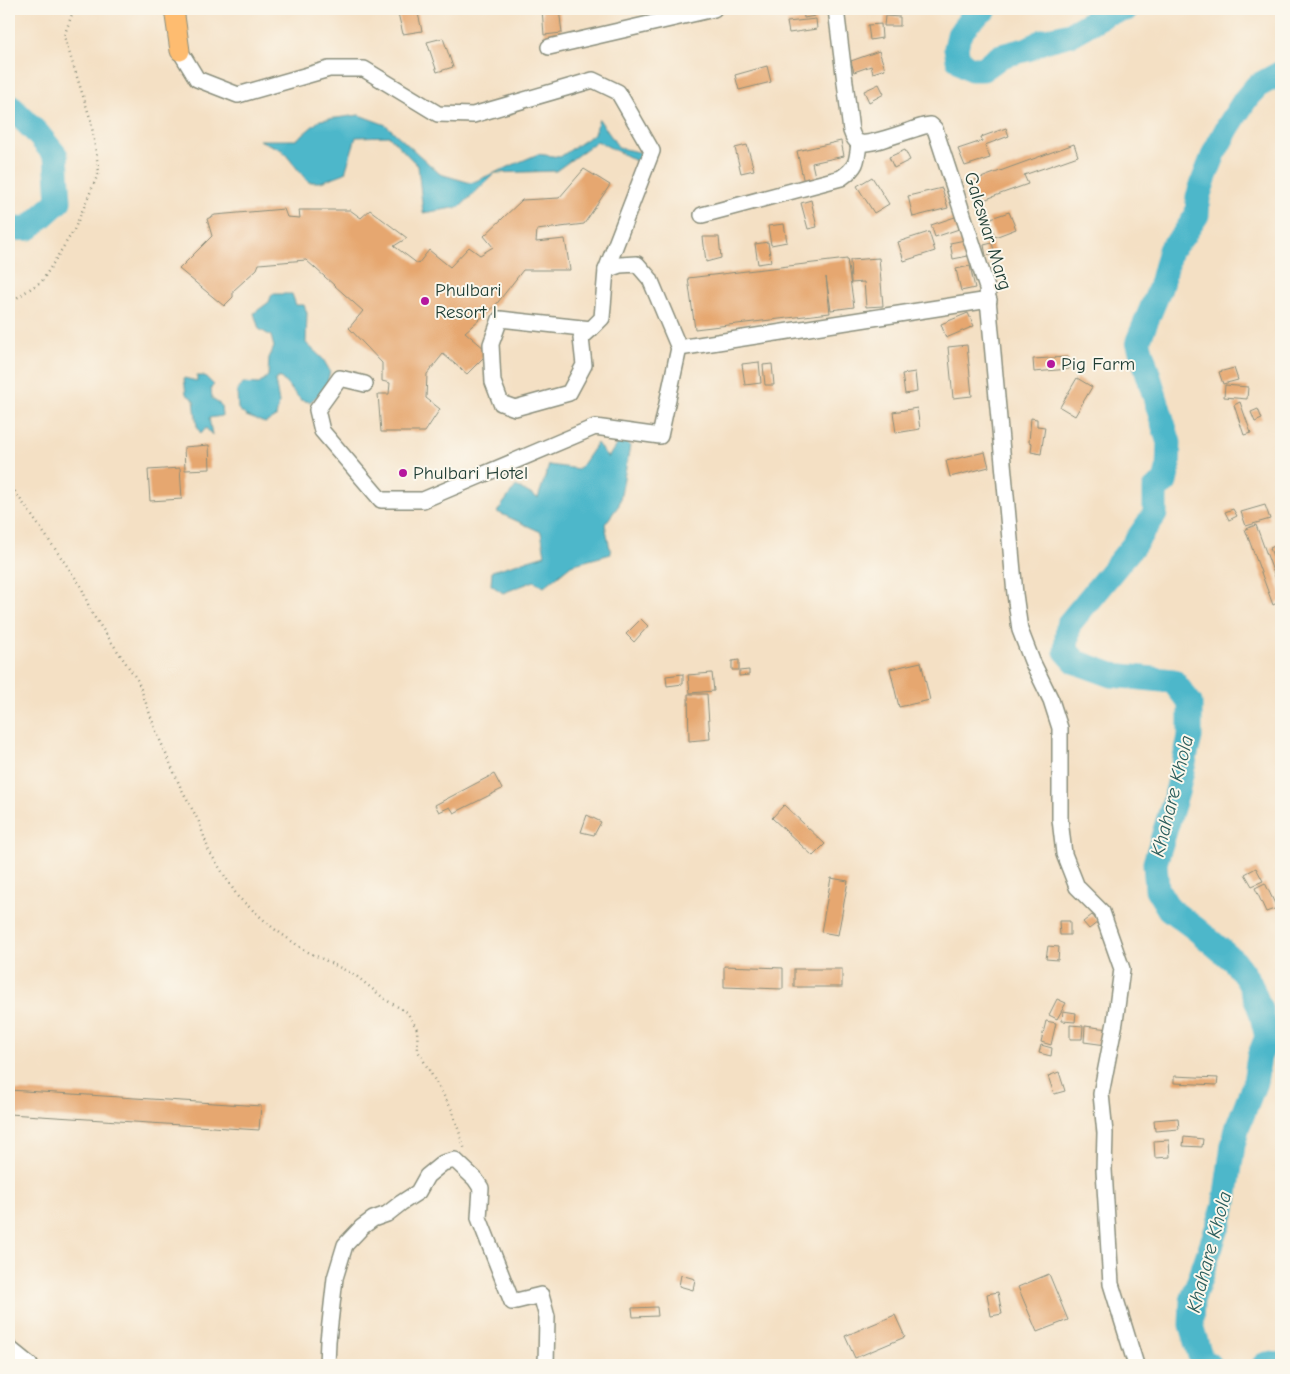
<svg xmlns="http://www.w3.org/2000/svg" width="1290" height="1374" font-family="'Comic Neue',sans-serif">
	<rect width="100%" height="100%" fill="#fbf7ec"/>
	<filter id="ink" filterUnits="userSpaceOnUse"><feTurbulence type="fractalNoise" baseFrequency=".02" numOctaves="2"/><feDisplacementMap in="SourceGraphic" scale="10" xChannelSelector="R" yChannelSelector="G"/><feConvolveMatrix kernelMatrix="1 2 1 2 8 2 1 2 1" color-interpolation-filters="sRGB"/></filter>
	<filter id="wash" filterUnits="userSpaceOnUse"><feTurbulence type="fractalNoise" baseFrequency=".0096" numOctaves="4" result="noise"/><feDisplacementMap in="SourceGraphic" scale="20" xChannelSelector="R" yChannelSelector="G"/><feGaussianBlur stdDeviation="1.12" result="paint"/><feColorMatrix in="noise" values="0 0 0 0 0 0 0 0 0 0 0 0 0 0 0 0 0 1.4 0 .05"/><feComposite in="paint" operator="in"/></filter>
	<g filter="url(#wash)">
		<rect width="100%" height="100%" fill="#f4e0c4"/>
		<g fill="#4db7ca" stroke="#367a7f">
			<path d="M359 115 386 125 440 174 471 183 538 154 560 157 595 133 599 119 619 148 644 153 642 164 597 141 556 171 495 173 460 207 423 213 418 166 389 136 356 137 345 173 321 182H308L282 150 259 140H296L320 120Z"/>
			<path d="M272 294H292L296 305H304L307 313 306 343 323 359 330 371 326 389 310 402 301 400 280 377 275 380 279 403 276 417 265 423 246 416 238 409 237 391 243 383 259 384 268 376 269 358 274 347 271 336 259 329 254 313 269 302Z"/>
			<path d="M197 376H205L214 385 211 388 212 399 221 405 222 416 209 418 212 435 206 428 201 434 197 426 194 400 186 394 184 378 197 381Z"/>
			<path d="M621 437 630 446 619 505 605 524 611 554 571 565 544 587 534 581 503 593 491 585 492 571 545 555 541 532 497 512 516 486 538 498 549 465 579 469 597 443 608 458Z"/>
		</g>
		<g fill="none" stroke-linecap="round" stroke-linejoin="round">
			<g stroke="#4db7ca" stroke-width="25">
				<path d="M985 9 970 20 959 35 956 48 958 59 963 64 971 69H983L1001 56 1028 49 1043 41 1071 34 1109 12 1126 9"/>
				<path d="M9 105 37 133 56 156 59 201 29 228 9 229"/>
				<path d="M1209 1365 1201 1359 1191 1325 1192 1301 1224 1208 1233 1145 1238 1126 1255 1082 1259 1057 1267 1037 1261 1012 1250 983 1235 962 1196 929 1169 909 1157 889 1155 863 1177 792 1190 737V703L1173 681 1112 675 1076 662 1066 651 1068 625 1132 547 1155 514V489L1165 482 1168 469 1169 443 1138 341 1160 288 1170 250 1182 237 1197 215 1198 197 1204 179 1215 151 1228 127 1245 100 1257 86 1281 73"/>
				<path d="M1264 1365 1267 1364 1281 1365"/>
			</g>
		</g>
		<g id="blocks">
			<g fill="#e6a76f">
				<path d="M397 9H417L422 31 403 34Z"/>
				<path d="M542 9H559L562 33 544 35Z"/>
				<path d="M803 9H814L815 16 804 18Z"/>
				<path d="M885 16 900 17V26H884Z"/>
				<path d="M816 19 817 29 789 33 787 22Z"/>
				<path d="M881 24 882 38 870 40 868 25Z"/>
				<path d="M443 38 453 67 437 72 427 42Z"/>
				<path d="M879 51 885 69 873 73 871 66 854 72 851 61Z"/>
				<path d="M767 66 771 82 739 90 735 75Z"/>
				<path d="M879 84 884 94 869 102 864 91Z"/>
				<path d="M1006 128 1009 136 985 145 990 158 965 166 958 149 982 141 981 137Z"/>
				<path d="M841 141 844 156 812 163 816 181 804 183 797 151Z"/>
				<path d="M1074 144 1078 156 1024 175 1028 184 978 202 970 182Z"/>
				<path d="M747 145 754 170 741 173 735 148Z"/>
				<path d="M905 150 910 160 894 168 889 157Z"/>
				<path d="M584 169 610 185 584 224 537 230 536 242 565 239 570 270H523L495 306 465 332 485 349V356L467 374 443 354 427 374 426 398 440 409 425 432H381L378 394H389L390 383 382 381V363L349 328 363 311 306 260 259 264 257 269 233 291V297L224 306 179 269 212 236 207 219 215 215 284 209 287 217 300 218 299 210H350L361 218 370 210 407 238 394 246 418 264 429 250 450 267 469 247 480 255 493 247 484 236 522 200 559 198Z"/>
				<path d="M872 177 889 204 874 213 857 186Z"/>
				<path d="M942 188 948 208 913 217 908 196Z"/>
				<path d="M811 200 817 227 808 229 801 203Z"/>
				<path d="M1009 212 1016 229 995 237 988 219Z"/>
				<path d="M958 216 962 228 935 237 931 225Z"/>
				<path d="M784 224 787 242 771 245 768 226Z"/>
				<path d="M929 232 935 251 904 261 898 242Z"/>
				<path d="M703 237H719L721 258 706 262Z"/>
				<path d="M965 240 968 256 953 259 950 243Z"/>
				<path d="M768 242 771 262 758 264 755 244Z"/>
				<path d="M992 243 995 254 986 256 984 245Z"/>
				<path d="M879 258 883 306 866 307 864 282 851 283 850 260Z"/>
				<path d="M847 259 854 307 831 310 826 277 830 313 695 329 688 278Z"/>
				<path d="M970 266 975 288 961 291 956 269Z"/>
				<path d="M968 313 974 326 946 338 941 324Z"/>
				<path d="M967 345 972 396 953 398 948 347Z"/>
				<path d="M1068 357 1069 369 1034 372 1033 359Z"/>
				<path d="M759 362 761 383 745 385 742 364Z"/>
				<path d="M772 364 774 385H765L763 365Z"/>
				<path d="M1234 368 1238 380 1223 384 1219 372Z"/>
				<path d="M915 372 917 392 905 394 902 374Z"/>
				<path d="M1077 378 1092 387 1075 416 1060 407Z"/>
				<path d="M1225 385 1248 387 1247 399 1224 397Z"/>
				<path d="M1240 402 1251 433 1244 435 1234 405Z"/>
				<path d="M917 408 920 429 896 433 893 412Z"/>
				<path d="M1258 409 1262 419 1255 422 1251 412Z"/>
				<path d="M1031 418 1037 419V426L1045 427 1041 454 1031 452 1032 443 1029 442Z"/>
				<path d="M209 445 210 469 185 470 184 447Z"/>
				<path d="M985 452 989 467 950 477 946 461Z"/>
				<path d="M180 468 182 499 150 501 148 470Z"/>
				<path d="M1265 505 1270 519 1246 526 1241 512Z"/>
				<path d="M1233 509 1237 516 1229 520 1225 512Z"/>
				<path d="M1256 525 1281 593V601L1273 605 1245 529Z"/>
				<path d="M1281 543V572L1279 573 1270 548Z"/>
				<path d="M641 619 648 626 634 642 626 634Z"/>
				<path d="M739 660V670H732V661Z"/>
				<path d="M921 662 930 700 899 707 890 669Z"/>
				<path d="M749 670V675L739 676V671Z"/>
				<path d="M712 673 714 691 690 693 688 675Z"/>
				<path d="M683 674V684L667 686 666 676Z"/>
				<path d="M688 694H707L710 739 689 741Z"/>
				<path d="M494 774 502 789 454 813 450 807 439 812 435 805Z"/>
				<path d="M784 805 825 844 813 856 772 818Z"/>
				<path d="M587 815 601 822 594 835 581 832Z"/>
				<path d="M1256 868 1263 881 1252 886 1245 874Z"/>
				<path d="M831 878 848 881 838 935 821 932Z"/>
				<path d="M1265 883 1277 908 1266 912 1255 888Z"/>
				<path d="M1092 915 1098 922 1089 929 1083 922Z"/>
				<path d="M1059 921H1070V935H1060Z"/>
				<path d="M1048 946 1059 947 1058 960 1046 959Z"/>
				<path d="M724 966 783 968V989L724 987Z"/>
				<rect x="794" y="969" width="48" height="18"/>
				<path d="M1057 999 1066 1003 1057 1019 1049 1015Z"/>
				<path d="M1063 1011 1076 1013 1075 1022 1062 1021Z"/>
				<path d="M1046 1021 1056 1023 1051 1045 1041 1042Z"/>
				<path d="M1070 1025 1083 1026 1082 1039H1070Z"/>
				<path d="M1085 1026 1108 1029 1106 1045 1084 1042Z"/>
				<path d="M1041 1045 1052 1048 1051 1056 1039 1053Z"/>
				<path d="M1059 1072 1065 1091 1054 1094 1048 1076Z"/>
				<path d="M1174 1076 1218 1078 1217 1085 1174 1083Z"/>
				<path d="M9 1090 261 1106 259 1130 9 1114Z"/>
				<path d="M1178 1118 1179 1129 1155 1131 1154 1120Z"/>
				<path d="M1184 1137 1203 1139 1202 1147 1183 1146Z"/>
				<path d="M1169 1140 1170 1157 1155 1158 1154 1141Z"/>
				<path d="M1049 1274 1068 1320 1037 1332 1018 1287Z"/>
				<path d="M681 1275 695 1279 693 1290 679 1286Z"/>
				<path d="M998 1292 1002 1314 991 1316 987 1294Z"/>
				<path d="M657 1307 658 1316 633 1317 632 1308Z"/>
				<path d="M895 1315 905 1337 855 1358 845 1336Z"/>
			</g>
		</g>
	</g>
	<g filter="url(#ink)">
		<use href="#blocks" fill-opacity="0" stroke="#8a8e7c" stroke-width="1"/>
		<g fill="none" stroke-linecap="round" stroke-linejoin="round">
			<defs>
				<g id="minor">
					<path d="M836 9 851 131C853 137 855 142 861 143 872 145 910 130 924 126L931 125 935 129 987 288 1015 594 1020 630 1032 661 1051 700 1060 728V819L1064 854 1077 887 1102 912 1122 969 1115 1022 1101 1094 1105 1133 1104 1170 1111 1284 1136 1365"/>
					<path d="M549 47 714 9"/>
					<path d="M180 51 197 79 238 95 329 69H364L438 114 473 115 593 80 618 92 652 151 606 270 602 318 591 329 500 319 491 344 493 382 501 403 515 408 569 393 584 365 581 338 591 329"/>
					<path d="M702 215 841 178C857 167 857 162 859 143"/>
					<path d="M679 348 989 300"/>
					<path d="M365 384 340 378 317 410 322 431 381 500H423L595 427 660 436 679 348 650 279 637 264 620 265 606 270"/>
					<path d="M9 1348 30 1365"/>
					<path d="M327 1365 328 1341 335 1278 345 1245 362 1227 373 1219 387 1214 401 1203 418 1192 427 1176 443 1163 455 1160 475 1179 481 1188 479 1218 512 1302 541 1295 547 1317 546 1365"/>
				</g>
				<path id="major" d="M174 9 180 51"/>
			</defs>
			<use href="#minor" stroke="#8a8e7c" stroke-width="18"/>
			<use href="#major" stroke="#8a8e7c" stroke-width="21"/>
			<g stroke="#8a8e7c" stroke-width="2.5" stroke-dasharray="1 4" stroke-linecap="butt">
				<path d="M9 303 42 281 74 230 99 172 91 121 64 36 74 9"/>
				<path d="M9 483 81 586 91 612 138 681 156 731 180 786 199 822 209 851 238 897 273 928 304 950 355 975 386 1000 407 1012 417 1029 418 1051 452 1110 465 1150"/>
			</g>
			<use href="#minor" stroke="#fff" stroke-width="15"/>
			<use href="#major" stroke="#febc70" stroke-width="19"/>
		</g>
	</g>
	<g fill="#b5179e" stroke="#fbf7ec" stroke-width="2">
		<circle cx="425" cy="301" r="5"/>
		<circle cx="1051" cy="364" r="5"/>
		<circle cx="403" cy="473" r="5"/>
	</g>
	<g text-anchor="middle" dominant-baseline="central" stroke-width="4" stroke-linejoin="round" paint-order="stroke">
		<g font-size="19" fill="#1f3d34" stroke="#fbf7ec">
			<text transform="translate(988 231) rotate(73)">Galeswar Marg</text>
		</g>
		<g font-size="19" fill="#1f3d34" stroke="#fbf7ec" text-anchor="start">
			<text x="435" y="290">Phulbari<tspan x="435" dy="22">Resort l</tspan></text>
			<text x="1061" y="364">Pig Farm</text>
			<text x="413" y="473">Phulbari Hotel</text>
		</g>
		<g font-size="20" font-style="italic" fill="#2a5c5a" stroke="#fbf7ec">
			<text transform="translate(1172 796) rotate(-76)">Khahare Khola</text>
			<text transform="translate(1209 1252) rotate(-75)">Khahare Khola</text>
		</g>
	</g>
	<rect width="1290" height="1374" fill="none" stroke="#fbf7ec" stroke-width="30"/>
</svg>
